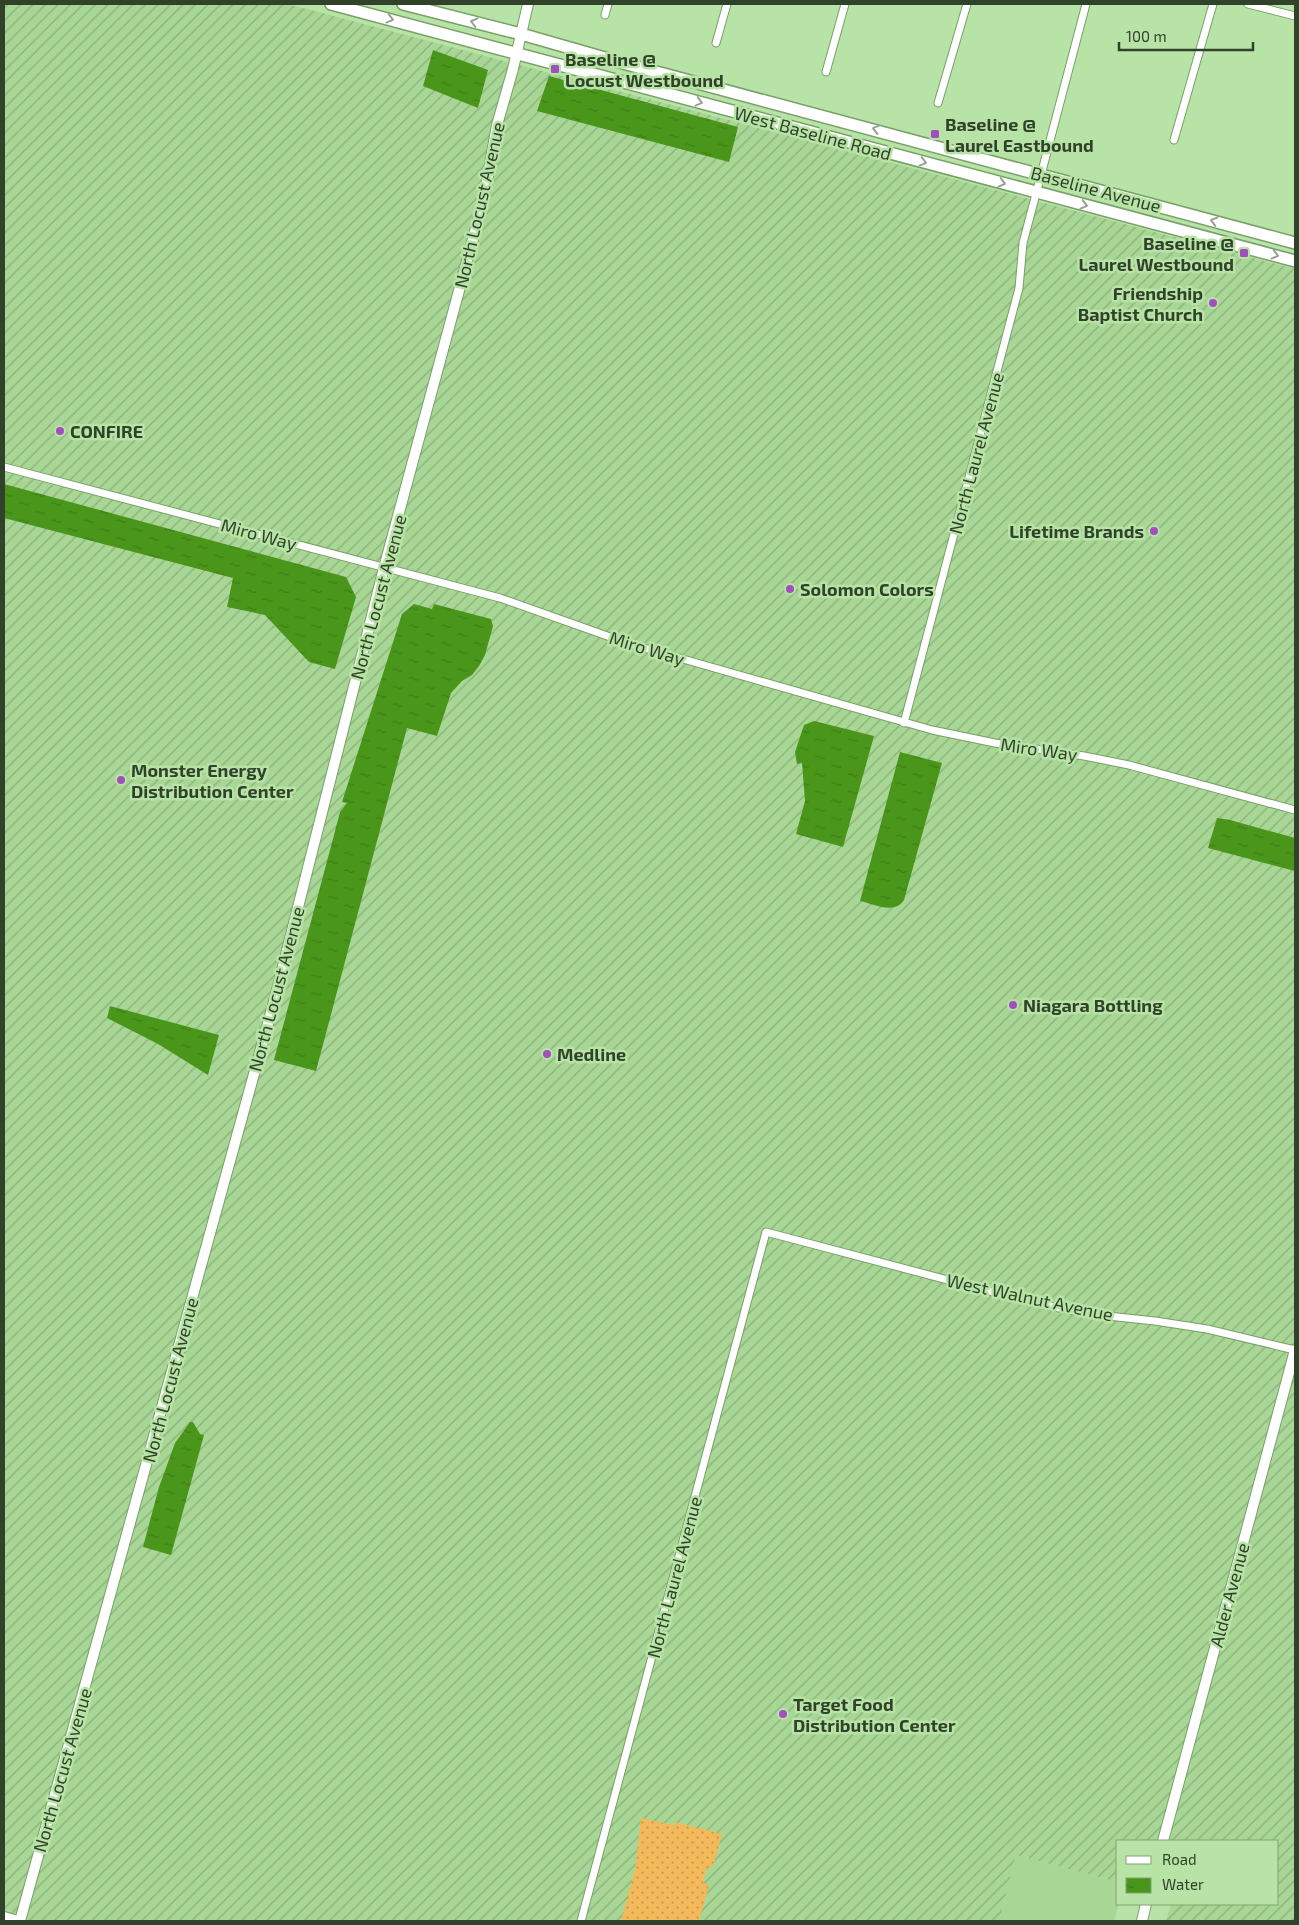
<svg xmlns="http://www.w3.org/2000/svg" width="1299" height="1925" font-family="'Exo 2',sans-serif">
	<defs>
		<pattern id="industrial-furrows" width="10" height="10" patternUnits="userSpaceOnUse" patternTransform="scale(1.25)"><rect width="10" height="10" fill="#a8d695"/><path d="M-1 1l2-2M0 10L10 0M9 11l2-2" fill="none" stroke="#89af7a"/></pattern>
		<pattern id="garden-dots" width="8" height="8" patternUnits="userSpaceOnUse" patternTransform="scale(1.25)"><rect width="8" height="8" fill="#f4b95a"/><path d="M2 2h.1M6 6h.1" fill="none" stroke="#c6984b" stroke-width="1.8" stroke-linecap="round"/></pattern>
		<pattern id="water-ripples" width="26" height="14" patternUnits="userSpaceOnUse" patternTransform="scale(1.25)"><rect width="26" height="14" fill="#4a961b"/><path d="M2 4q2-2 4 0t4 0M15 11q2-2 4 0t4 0" fill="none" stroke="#3e7c18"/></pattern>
	</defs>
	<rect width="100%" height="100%" fill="#b8e3a6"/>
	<path fill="#a8d695" d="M1016 1855 1118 1882 1119 1904 1114 1921H999Z"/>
	<path fill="url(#industrial-furrows)" d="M4 4H288L1295 269V1921H1166L1171 1904H1278V1841H1118V1882L1016 1855 999 1921H4Z"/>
	<path fill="url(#garden-dots)" d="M641 1818 674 1825 675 1822 722 1834 713 1867 708 1866 703 1883 709 1885 699 1921H621L635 1869Z"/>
	<g fill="url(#water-ripples)">
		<path d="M433 50 488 70 478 108 423 86Z"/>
		<path d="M549 76 738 127 729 162 537 111Z"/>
		<path d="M4 484 346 577 356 597 335 669 309 662 265 615 227 607 233 578 4 518Z"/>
		<path d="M414 604 432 609 434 604 491 619 493 626 485 655 479 666 472 675 462 681 451 693 437 736 407 728 316 1071 274 1060 334 835 340 812 347 803 342 802 402 614Z"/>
		<path d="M814 721 874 736 843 847 796 834 805 801 802 763 797 764 795 752 804 725Z"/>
		<path d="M900 752 942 763 904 900C894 915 874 904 860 901Z"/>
		<path d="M1217 818 1230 820 1295 838V871L1208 848Z"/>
		<path d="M110 1006 219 1035 208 1075 158 1044 107 1018Z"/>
		<path d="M190 1422H193L200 1434 204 1435 171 1555 143 1547 159 1487 175 1443Z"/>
	</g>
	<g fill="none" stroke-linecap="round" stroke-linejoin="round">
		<defs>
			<g id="street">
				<path d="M1248 4 1295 16"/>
				<path d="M605 15 608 4"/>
				<path d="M716 43 727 4"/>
				<path d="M826 72 845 4"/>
				<path d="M938 103 967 4"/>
				<path d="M1174 140 1213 4"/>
				<path d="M4 467 500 598 627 643 932 730 995 743 1084 756 1129 765 1295 810"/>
				<path d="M904 723 1019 288 1023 243 1086 4"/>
				<path d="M581 1921 766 1232 1035 1303 1089 1314 1155 1321 1207 1329 1295 1350"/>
			</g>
			<g id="secondary">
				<path d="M1163 1841 1295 1350"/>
				<path d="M4 1917 18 1921"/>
				<path d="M20 1921 275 998 384 568 484 198 497 125 513 69 528 4"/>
				<path d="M1142 1921 1146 1904"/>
			</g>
			<g id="primary">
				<path d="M331 4 1295 261"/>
				<path d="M403 4 521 34 619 62 1295 243"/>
			</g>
		</defs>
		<use href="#street" stroke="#78a067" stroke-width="9"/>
		<use href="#secondary" stroke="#78a067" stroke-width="12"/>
		<use href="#primary" stroke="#78a067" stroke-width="14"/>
		<use href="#street" stroke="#fff" stroke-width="7"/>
		<use href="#secondary" stroke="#fff" stroke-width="10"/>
		<use href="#primary" stroke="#fff" stroke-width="11"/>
	</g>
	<defs><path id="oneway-chevron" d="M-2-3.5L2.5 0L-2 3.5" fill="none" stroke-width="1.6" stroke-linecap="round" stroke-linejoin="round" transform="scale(1.25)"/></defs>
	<g stroke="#98a094">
		<use href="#oneway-chevron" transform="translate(390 19) rotate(15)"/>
		<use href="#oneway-chevron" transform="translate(474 22) rotate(-166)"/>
		<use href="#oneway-chevron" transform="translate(699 102) rotate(15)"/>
		<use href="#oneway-chevron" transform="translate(876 129) rotate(-165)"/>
		<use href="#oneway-chevron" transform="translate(923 162) rotate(15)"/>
		<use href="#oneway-chevron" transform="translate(1002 183) rotate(15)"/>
		<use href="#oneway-chevron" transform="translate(1084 205) rotate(15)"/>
		<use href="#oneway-chevron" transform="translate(1214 221) rotate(-165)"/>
		<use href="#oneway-chevron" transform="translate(1275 255) rotate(15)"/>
	</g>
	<g fill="#a24fbe" stroke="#b8e3a6" stroke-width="2">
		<rect x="550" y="64" width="10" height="10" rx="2.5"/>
		<rect x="930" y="129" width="10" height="10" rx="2.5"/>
		<rect x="1239" y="248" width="10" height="10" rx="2.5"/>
		<circle cx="1213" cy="303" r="5"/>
		<circle cx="60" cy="431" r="5"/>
		<circle cx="1154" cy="531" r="5"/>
		<circle cx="790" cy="589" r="5"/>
		<circle cx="121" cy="780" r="5"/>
		<circle cx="1013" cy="1005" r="5"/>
		<circle cx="547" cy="1054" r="5"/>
		<circle cx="783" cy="1714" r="5"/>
	</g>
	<g text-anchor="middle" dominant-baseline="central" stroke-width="5" stroke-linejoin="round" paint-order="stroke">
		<g font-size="18" font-weight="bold" fill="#31422a" stroke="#b8e3a6" text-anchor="start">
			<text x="565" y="59">Baseline @<tspan x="565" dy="21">Locust Westbound</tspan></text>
			<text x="945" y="124">Baseline @<tspan x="945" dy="21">Laurel Eastbound</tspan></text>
			<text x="1234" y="243" text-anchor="end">Baseline @<tspan x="1234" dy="21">Laurel Westbound</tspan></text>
			<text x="1203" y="293" text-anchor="end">Friendship<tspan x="1203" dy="21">Baptist Church</tspan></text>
			<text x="70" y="431">CONFIRE</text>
			<text x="1144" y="531" text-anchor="end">Lifetime Brands</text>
			<text x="800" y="589">Solomon Colors</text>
			<text x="131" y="770">Monster Energy<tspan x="131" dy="21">Distribution Center</tspan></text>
			<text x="1023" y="1005">Niagara Bottling</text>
			<text x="557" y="1054">Medline</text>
			<text x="793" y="1704">Target Food<tspan x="793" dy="21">Distribution Center</tspan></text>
		</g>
		<g font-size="18" fill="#31422a" stroke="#b8e3a6">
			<text transform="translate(813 133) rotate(15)">West Baseline Road</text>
			<text transform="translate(1096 189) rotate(15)">Baseline Avenue</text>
			<text transform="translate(479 205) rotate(-77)">North Locust Avenue</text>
			<text transform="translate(976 453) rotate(-75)">North Laurel Avenue</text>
			<text transform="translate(259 534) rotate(15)">Miro Way</text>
			<text transform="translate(378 597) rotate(-75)">North Locust Avenue</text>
			<text transform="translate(647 648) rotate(17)">Miro Way</text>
			<text transform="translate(1039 749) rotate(8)">Miro Way</text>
			<text transform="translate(276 989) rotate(-75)">North Locust Avenue</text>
			<text transform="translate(1030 1297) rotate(12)">West Walnut Avenue</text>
			<text transform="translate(170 1380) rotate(-75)">North Locust Avenue</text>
			<text transform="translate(674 1577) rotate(-75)">North Laurel Avenue</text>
			<text transform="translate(1229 1595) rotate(-75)">Alder Avenue</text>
			<text transform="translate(62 1770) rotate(-74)">North Locust Avenue</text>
		</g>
	</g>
	<rect width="1299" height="1925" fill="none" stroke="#31422a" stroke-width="10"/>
	<rect x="1116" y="1840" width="162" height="65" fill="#b8e3a6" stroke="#82a374"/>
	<rect x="1126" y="1856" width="25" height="8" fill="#ffffff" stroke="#82a374"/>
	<text x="1162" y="1865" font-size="15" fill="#31422a">Road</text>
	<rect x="1126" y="1878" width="25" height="15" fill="url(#water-ripples)" stroke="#82a374"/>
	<text x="1162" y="1890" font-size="15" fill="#31422a">Water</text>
	<path d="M1119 42v8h134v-8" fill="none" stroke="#31422a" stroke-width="2.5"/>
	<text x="1126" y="42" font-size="15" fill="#31422a" stroke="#b8e3a6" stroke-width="4" paint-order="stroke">100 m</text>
</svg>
